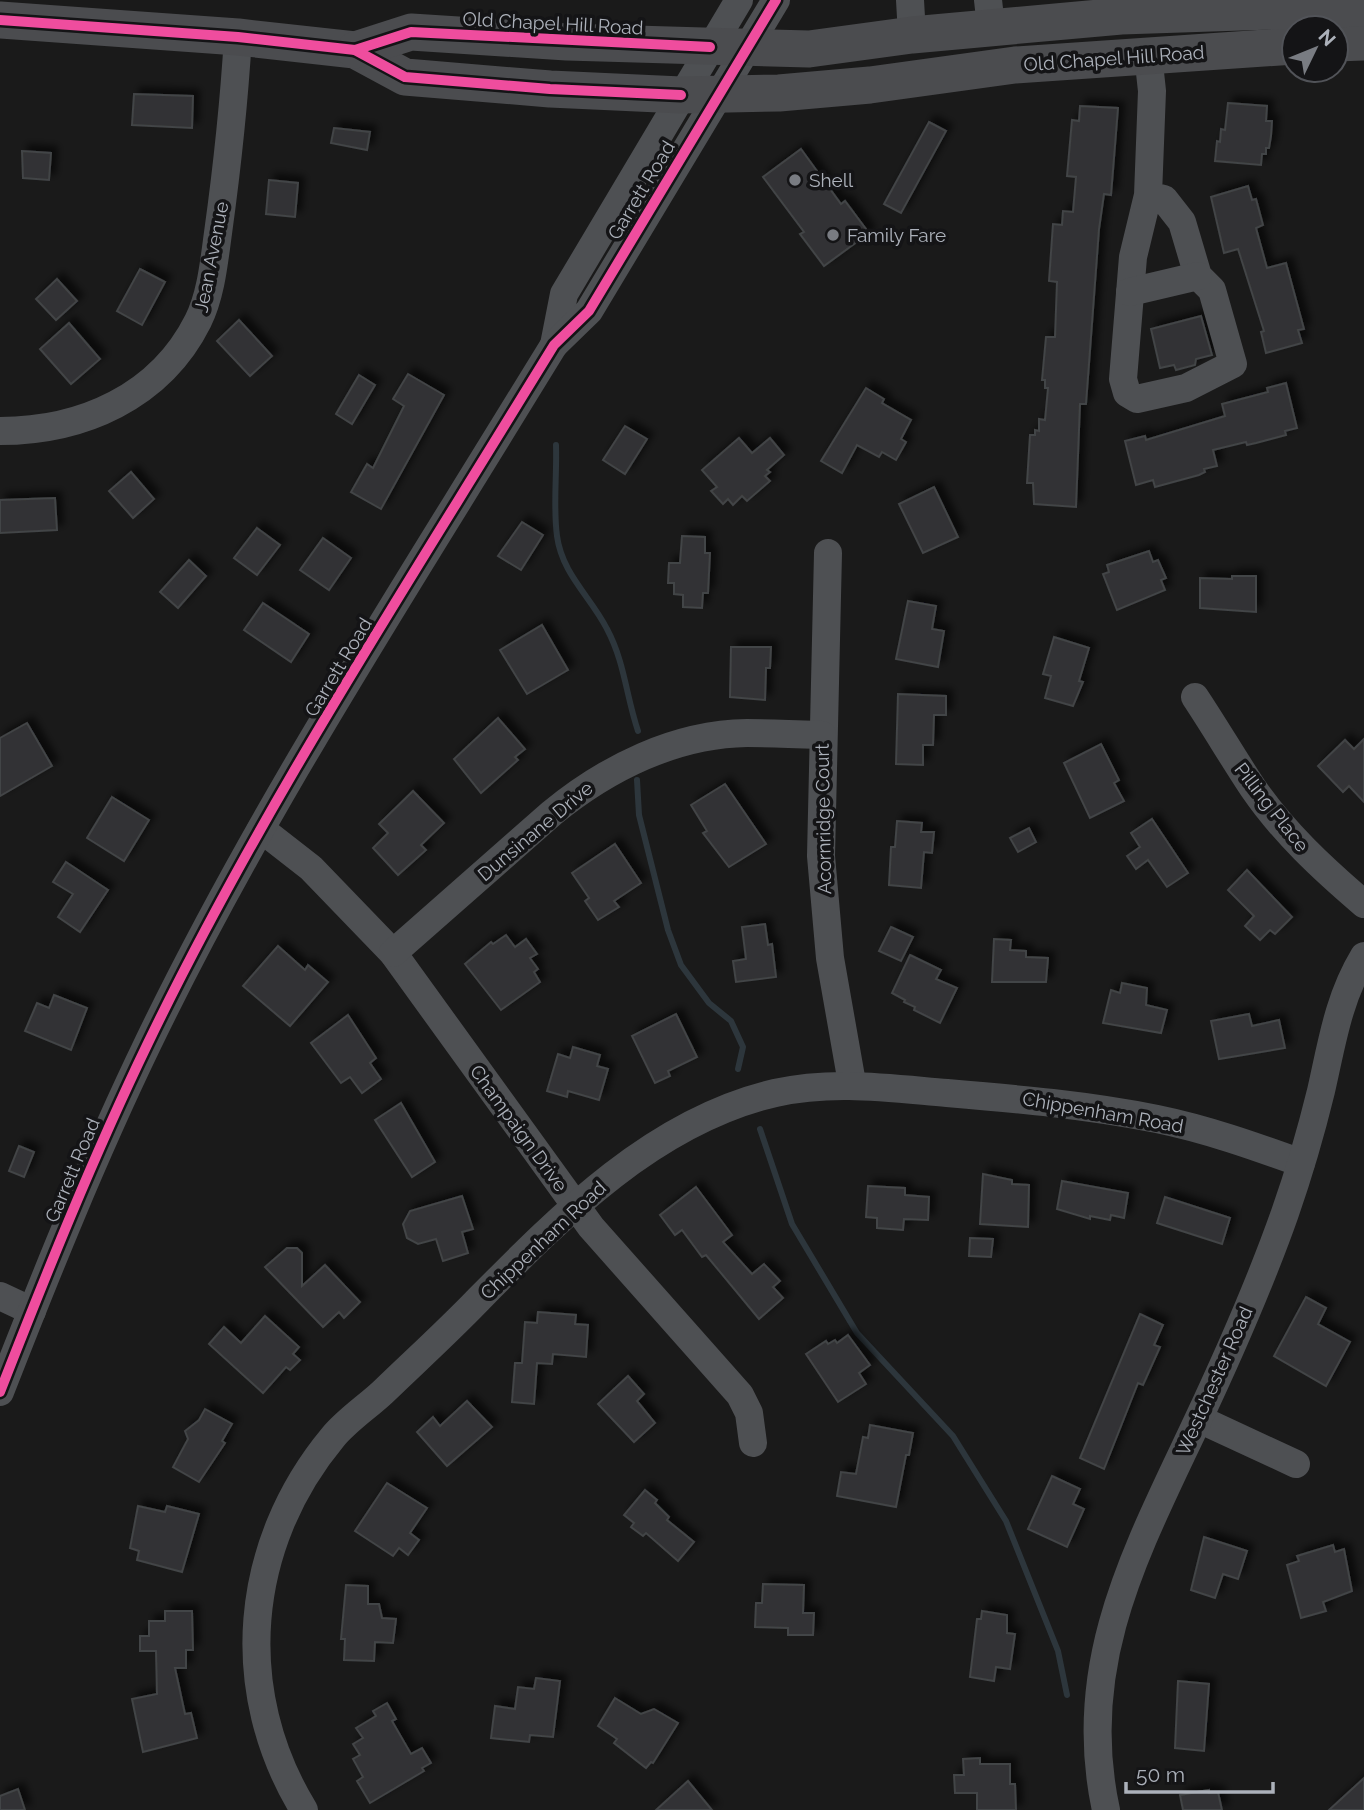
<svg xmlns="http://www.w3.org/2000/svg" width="1364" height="1810" font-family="Raleway,sans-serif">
	<defs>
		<filter id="shadow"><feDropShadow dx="6" dy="-6" stdDeviation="3.5" flood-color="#0009"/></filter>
	</defs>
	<rect width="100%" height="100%" fill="#1a1a1a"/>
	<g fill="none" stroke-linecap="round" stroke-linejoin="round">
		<g stroke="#2d363c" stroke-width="6">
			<path d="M556 445C557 475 553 507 557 536 562 574 591 597 607 629 625 663 626 696 638 731"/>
			<path d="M637 780 639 815 668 930 681 965 709 1003 731 1021 743 1047 738 1069"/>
			<path d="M760 1129 792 1224 857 1333 953 1436 1006 1521 1058 1651 1067 1695"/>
		</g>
	</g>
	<g fill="#333334" stroke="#424446" stroke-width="2" filter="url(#shadow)">
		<path d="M134 94 193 96 192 128 132 125Z"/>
		<path d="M1228 103 1267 106 1266 121H1272L1271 136 1269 148H1266V154H1262L1261 165 1215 161 1217 141 1220 142 1221 129 1225 130Z"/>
		<path d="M1080 106 1118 108 1111 195 1104 194 1099 229 1086 404H1080L1076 507 1034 504 1033 483H1027L1030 435H1035V430L1039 431V419L1045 420 1048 388H1045V380H1042L1046 337H1055L1057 282 1049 281 1053 224 1062 225 1063 211 1073 212 1076 177 1067 176 1072 120 1079 121Z"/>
		<path d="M929 122 946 131 901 213 884 204Z"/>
		<path d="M334 128 370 132 367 150 331 143Z"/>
		<path d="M801 149 841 204 845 201 869 233 824 266 800 234 804 232 763 177Z"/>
		<path d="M22 151 51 153 49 180 23 178Z"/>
		<path d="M269 180 298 183 295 217 266 214Z"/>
		<path d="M1248 186 1252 200 1256 199 1263 225 1256 228 1267 268 1286 263 1304 329 1298 330 1302 343 1266 353 1261 332 1264 331 1238 249 1224 253 1211 197Z"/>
		<path d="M140 269 165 282 142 325 117 311Z"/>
		<path d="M57 279 77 301 56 320 36 299Z"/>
		<path d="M1201 316 1212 355 1196 359 1195 365 1176 370 1174 365 1160 368 1151 329Z"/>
		<path d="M239 320 272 356 250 376 217 341Z"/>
		<path d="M69 323 100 359 71 384 40 349Z"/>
		<path d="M408 374 444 395 381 509 351 492 367 464 373 468 404 406 393 399Z"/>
		<path d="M359 375 375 385 352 424 336 414Z"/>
		<path d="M1286 383 1297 428 1285 431 1286 435 1256 443 1247 445 1246 442 1213 450 1217 466 1204 469 1205 472 1199 475 1155 487 1153 480 1136 485 1125 441 1145 436 1146 440 1225 416 1222 404 1268 392 1267 388Z"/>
		<path d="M866 388 884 399 882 403 911 420 901 439 906 442 896 460 882 452 879 457 857 445 842 473 821 461Z"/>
		<path d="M625 426 647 439 625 474 603 460Z"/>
		<path d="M739 438 752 453 770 438 784 455 767 470 770 472 765 476 770 481 747 501 742 496 733 505 728 499 723 504 711 491 717 487 702 470Z"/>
		<path d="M131 472 154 499 133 518 109 491Z"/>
		<path d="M934 487 958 537 923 553 899 504Z"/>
		<path d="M55 498 57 530 0 533V500Z"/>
		<path d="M522 522 543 535 521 570 498 556Z"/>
		<path d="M257 528 280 545 257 575 234 558Z"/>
		<path d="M682 536 705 537V553H710L708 593H703L702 608 683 607V595L674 594V583H668L669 563H680Z"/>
		<path d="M323 538 351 558 329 590 300 570Z"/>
		<path d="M1149 551 1153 562 1158 560 1166 578 1161 580 1165 590 1117 610 1103 574 1109 572 1107 565Z"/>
		<path d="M189 560 206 576 178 608 160 592Z"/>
		<path d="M1232 576H1256V612L1200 608V578L1232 579Z"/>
		<path d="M908 601 936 606 932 629 944 631 938 667 896 659Z"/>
		<path d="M263 603 309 634 291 662 244 630Z"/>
		<path d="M542 625 568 670 527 694 500 650Z"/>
		<path d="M1054 637 1089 648 1079 681 1083 682 1073 706 1045 698 1051 676 1043 674Z"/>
		<path d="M731 647H771L770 668H766L765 700 730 697Z"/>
		<path d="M898 694 946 696V715H934L933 745H923V765L896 764Z"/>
		<path d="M498 718 525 749 515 757 518 760 481 793 454 759Z"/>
		<path d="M27 723 52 766 0 796V738Z"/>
		<path d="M1364 739V802L1349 786 1343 792 1318 766 1345 740 1354 749Z"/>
		<path d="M1101 744 1119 780 1114 783 1124 801 1090 818 1064 763Z"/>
		<path d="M725 784 766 844 729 867 703 833 707 831 691 805Z"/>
		<path d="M413 791 444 823 421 845 426 850 398 875 373 848 388 833 379 824Z"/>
		<path d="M112 797 149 820 124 861 87 838Z"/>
		<path d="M1152 819 1188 873 1167 887 1148 860 1136 869 1127 856 1140 847 1131 833Z"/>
		<path d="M897 821 922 823 921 832H934L932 853 924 852 921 888 889 885 891 847H895Z"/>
		<path d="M1029 828 1036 842 1018 852 1010 838Z"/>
		<path d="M615 844 641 883 614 901 619 907 598 920 585 901 589 898 572 873Z"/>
		<path d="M66 862 108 890 80 932 58 917 73 894 53 882Z"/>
		<path d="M1247 870 1292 917 1275 934 1270 930 1260 940 1245 926 1254 916 1228 890Z"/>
		<path d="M765 924 768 945 772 944 776 977 736 982 733 961 746 959 742 927Z"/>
		<path d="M891 927 913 937 901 961 879 951Z"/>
		<path d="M506 935 515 947 526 939 537 954 530 958 538 969 534 972 540 982 501 1010 465 964 491 942 493 944Z"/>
		<path d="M994 939 1011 940 1010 950 1026 951V957L1048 958 1046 982H992Z"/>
		<path d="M278 946 305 970 308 965 328 982 290 1026 243 986Z"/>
		<path d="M910 955 941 970 936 979 957 988 940 1023 914 1010 915 1007 904 1002 905 1000 892 993Z"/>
		<path d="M1122 983 1147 988 1146 1005 1167 1010 1161 1033 1103 1023 1111 990 1120 993Z"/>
		<path d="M54 995 87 1008 71 1050 25 1031 37 1003 49 1008Z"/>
		<path d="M676 1014 697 1057 668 1071 670 1076 655 1083 632 1036Z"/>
		<path d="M1249 1014 1252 1026 1279 1020 1285 1048 1219 1059 1211 1021Z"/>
		<path d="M348 1015 376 1058 370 1063 381 1079 362 1093 350 1077 341 1083 311 1043Z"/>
		<path d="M573 1047 600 1055 597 1066 608 1069 599 1100 568 1091 567 1097 547 1091 558 1054 570 1058Z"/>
		<path d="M401 1103 435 1162 412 1177 375 1120Z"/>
		<path d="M19 1146 34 1152 24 1177 9 1171Z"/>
		<path d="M983 1174 1012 1180V1184L1029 1185 1028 1227 980 1224Z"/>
		<path d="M1062 1181 1128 1193 1124 1218 1111 1215 1110 1220 1090 1216V1219L1057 1209Z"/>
		<path d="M868 1186 905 1188V1195L929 1197 928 1220 904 1219 903 1230 877 1228V1218L866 1217Z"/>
		<path d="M696 1187 732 1235 723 1242 752 1274 764 1264 780 1281 773 1287 783 1298 759 1319 706 1255 702 1257 682 1230 675 1235 660 1215Z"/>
		<path d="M462 1196 473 1229 462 1232 468 1253 443 1261 436 1239 418 1244 407 1238 403 1224 410 1211Z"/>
		<path d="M1165 1197 1230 1218 1222 1244 1157 1223Z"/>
		<path d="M970 1238 993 1239 991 1257 969 1256Z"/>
		<path d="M287 1248H297L302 1253V1286L325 1265 360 1302 344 1318 339 1312 323 1327 265 1267Z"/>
		<path d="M1306 1297 1326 1308 1318 1324 1350 1342 1326 1386 1274 1356Z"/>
		<path d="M538 1312 576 1315 575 1324 588 1325 586 1357 553 1354 552 1364 537 1363 534 1404 512 1402 515 1363H522L525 1322 537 1323Z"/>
		<path d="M1140 1314 1163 1325 1154 1345 1160 1347 1143 1385 1138 1383 1104 1469 1080 1458Z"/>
		<path d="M265 1316 299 1347 293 1354 300 1360 290 1370 286 1367 263 1393 209 1344 224 1327 241 1343Z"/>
		<path d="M848 1335 870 1365 859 1373 866 1384 838 1402 806 1354 826 1341 828 1344 835 1340 837 1343Z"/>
		<path d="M628 1376 644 1394 637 1401 655 1423 634 1442 598 1404Z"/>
		<path d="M467 1401 492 1427 447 1466 417 1432 433 1417 440 1426Z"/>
		<path d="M205 1409 232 1424 222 1441 225 1443 199 1482 173 1467 188 1439 185 1431 199 1420Z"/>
		<path d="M870 1425 913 1433 909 1455H906L896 1507 837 1496 841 1472 856 1474 863 1437 868 1438Z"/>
		<path d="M1052 1476 1080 1489 1073 1504 1084 1509 1067 1547 1028 1529Z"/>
		<path d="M387 1483 427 1508 410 1533 419 1540 408 1555 399 1548 393 1556 355 1531Z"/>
		<path d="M645 1490 657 1500 655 1503 669 1517 667 1520 694 1542 678 1561 646 1533 643 1536 631 1527 634 1523 624 1515Z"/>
		<path d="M138 1506 165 1512 167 1506 199 1514 182 1572 137 1560 139 1551 130 1548Z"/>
		<path d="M1204 1537 1247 1551 1238 1579 1223 1574 1215 1598 1191 1590Z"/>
		<path d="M1333 1545 1335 1552 1344 1549 1352 1591 1323 1602 1326 1611 1301 1618 1287 1565 1299 1561 1297 1556Z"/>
		<path d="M763 1584 804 1585 803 1613H814L813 1635H788V1628L755 1627 756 1603H762Z"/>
		<path d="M346 1585 368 1586V1604H379L382 1618 396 1619 393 1643 375 1642 374 1661 344 1660 345 1639H341Z"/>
		<path d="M165 1611H192L193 1650H186V1668H175L185 1714 191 1713 197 1738 143 1752 132 1699 157 1694 156 1651H140V1636H149V1621H165Z"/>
		<path d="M982 1611 1007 1615V1633L1015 1634 1010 1669 996 1667 994 1681 970 1677 977 1619H981Z"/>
		<path d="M536 1678 560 1681 553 1737 530 1735 529 1742 491 1738 495 1706 515 1709 518 1687 534 1689Z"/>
		<path d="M1178 1681 1209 1684 1204 1751 1175 1748Z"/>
		<path d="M615 1698 641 1714 654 1709 678 1723 653 1763 651 1762 646 1768 614 1743 617 1739 598 1726Z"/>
		<path d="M387 1703 396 1719 392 1721 411 1754 422 1748 431 1763 422 1768 424 1771 370 1803 357 1781 363 1777 353 1759 360 1755 353 1744 363 1738 356 1728 376 1716 373 1711Z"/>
		<path d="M980 1758V1764H1010V1784H1015L1016 1810H977V1793H955L954 1775H964L963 1759Z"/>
		<path d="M1364 1778V1810H1329Z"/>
		<path d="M688 1781 712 1810H656Z"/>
		<path d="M18 1789 25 1810H0V1796Z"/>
		<path d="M1209 1790V1793L1218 1792 1222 1810H1183L1180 1795Z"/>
	</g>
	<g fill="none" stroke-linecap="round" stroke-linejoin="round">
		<g stroke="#4e5053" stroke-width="28">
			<path d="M910 0 912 35"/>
			<path d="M988 0 991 27"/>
			<path d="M1148 195 1164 199 1182 222 1198 276 1212 290 1233 364 1186 388 1137 399 1127 393 1123 379 1133 257 1148 195 1152 91 1148 54"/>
			<path d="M1130 292 1198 276"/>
			<path d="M554 345 564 294 739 0"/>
			<path d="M0 431C82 431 160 397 198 321 211 295 214 262 218 233 227 168 234 103 238 37"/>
			<path d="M828 553 821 856 830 958 852 1083"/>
			<path d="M1195 697C1215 727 1233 758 1253 788 1283 832 1323 869 1364 904"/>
			<path d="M261 829 311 868 393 953 591 1227 740 1395 749 1413 753 1443"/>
			<path d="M393 953 552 813C607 768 675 734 747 733 772 733 797 734 822 735"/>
			<path d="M0 1296 32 1311"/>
			<path d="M0 1392C46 1274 93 1157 148 1043 256 819 392 609 522 397L554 345 589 311 776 0"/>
			<path d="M1199 1419 1296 1464"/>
			<path d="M304 1810C231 1691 243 1545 333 1437 347 1420 367 1407 383 1392 414 1362 446 1333 476 1302 560 1217 654 1121 775 1093 833 1080 888 1088 947 1093 1018 1099 1087 1105 1157 1119 1206 1129 1254 1146 1301 1163"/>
			<path d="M1106 1810C1074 1663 1137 1550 1197 1422 1229 1354 1260 1284 1285 1213 1299 1173 1311 1132 1321 1091 1332 1043 1338 999 1364 956"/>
		</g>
		<g stroke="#4b4c4f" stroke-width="37">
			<path d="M0 20 238 37 355 50 405 77 550 89 681 95 779 93 870 85 1015 65 1294 46"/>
			<path d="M1336 43 1364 42"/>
			<path d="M355 50 411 32 567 42 809 49 912 35 1121 16 1364 8"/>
		</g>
		<defs>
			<g id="cycleway">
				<path d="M0 20 238 37 355 50 405 77 550 89 681 95"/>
				<path d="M355 50 411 32 710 47"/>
				<path d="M0 1392C46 1274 93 1157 148 1043 256 819 392 609 522 397L554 345 589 311 776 0"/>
			</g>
		</defs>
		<use href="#cycleway" stroke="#141416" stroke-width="15"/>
		<use href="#cycleway" stroke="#ef4d9e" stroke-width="10"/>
	</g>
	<g fill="#797c82" stroke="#141416" stroke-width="2.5">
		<circle cx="795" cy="180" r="7"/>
		<circle cx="833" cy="235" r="7"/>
	</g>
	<g text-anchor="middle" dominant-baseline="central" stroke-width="7" stroke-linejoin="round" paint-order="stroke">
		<g font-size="19" fill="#acb1ba" stroke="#141416">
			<text transform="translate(553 23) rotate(3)">Old Chapel Hill Road</text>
			<text transform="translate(1114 58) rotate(-4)">Old Chapel Hill Road</text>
			<text transform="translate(641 190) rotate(-59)">Garrett Road</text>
			<text transform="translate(211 257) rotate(-79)">Jean Avenue</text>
			<text transform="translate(338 667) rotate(-59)">Garrett Road</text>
			<text transform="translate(1272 807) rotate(52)">Pilling Place</text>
			<text transform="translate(823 819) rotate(-91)">Acornridge Court</text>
			<text transform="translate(535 831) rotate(-40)">Dunsinane Drive</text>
			<text transform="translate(1103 1112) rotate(10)">Chippenham Road</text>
			<text transform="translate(519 1128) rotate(54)">Champaign Drive</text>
			<text transform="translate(72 1170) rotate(-67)">Garrett Road</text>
			<text transform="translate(543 1240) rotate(-43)">Chippenham Road</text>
			<text transform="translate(1214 1381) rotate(-66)">Westchester Road</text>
		</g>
		<g font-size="19" fill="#acb1ba" stroke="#141416" text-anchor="start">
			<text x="809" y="180">Shell</text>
			<text x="847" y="235">Family Fare</text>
		</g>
	</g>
	<g transform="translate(1315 49) rotate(47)"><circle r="33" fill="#141416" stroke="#515358" stroke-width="2"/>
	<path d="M0-5L12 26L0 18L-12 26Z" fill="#797c82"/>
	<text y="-10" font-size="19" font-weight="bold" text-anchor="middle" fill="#acb1ba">N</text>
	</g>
	<path d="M1126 1782v10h147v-10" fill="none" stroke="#acb1ba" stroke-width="3.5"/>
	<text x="1136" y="1782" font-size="21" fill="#acb1ba" stroke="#141416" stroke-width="5" paint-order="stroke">50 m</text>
</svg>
